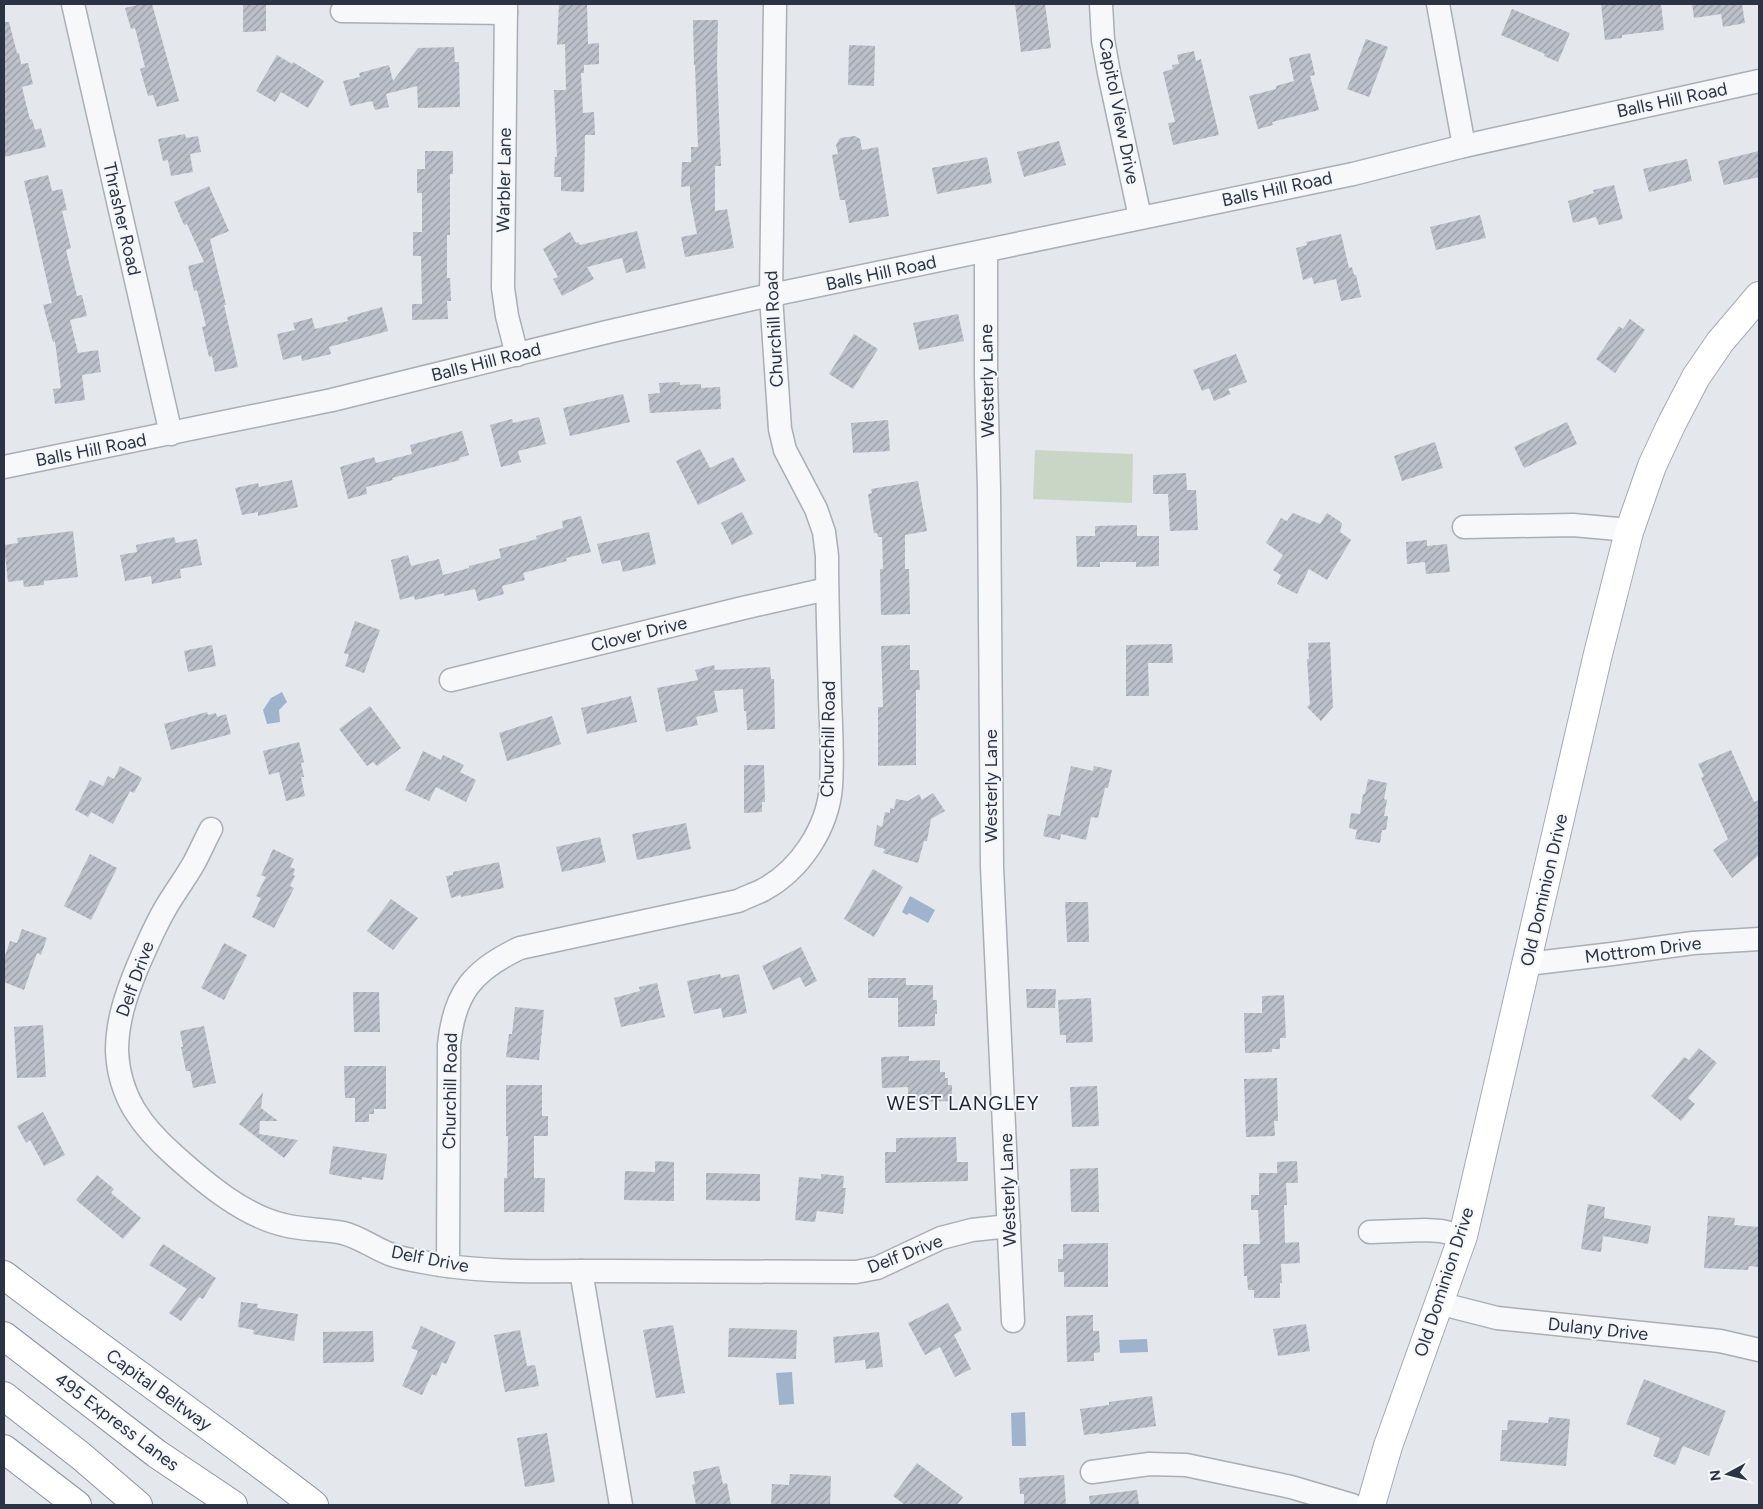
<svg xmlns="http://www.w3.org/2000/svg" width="1763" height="1509" font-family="Figtree,sans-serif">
	<defs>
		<pattern id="building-hatch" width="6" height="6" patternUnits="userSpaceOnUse" patternTransform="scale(1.25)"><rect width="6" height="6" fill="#bbc0ca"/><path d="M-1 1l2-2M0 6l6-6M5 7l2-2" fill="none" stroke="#989da6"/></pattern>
	</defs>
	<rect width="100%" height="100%" fill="#e4e7ec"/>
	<path fill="#c9d6c5" d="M1035 450 1133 454 1132 503 1033 499Z"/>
	<g fill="#9fb4cc">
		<path d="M282 692 287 702 279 710 280 722 267 724 263 710 271 698Z"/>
		<path d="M910 896 935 910 928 923 909 913 907 915 902 912Z"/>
		<path d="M1147 1339 1148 1352 1120 1353 1119 1340Z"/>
		<path d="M792 1372 794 1404 779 1405 776 1373Z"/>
		<path d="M1025 1412 1026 1446H1012L1011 1413Z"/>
	</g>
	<g fill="url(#building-hatch)">
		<path d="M142 4H152L179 101 157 107 153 95 148 96 140 69 145 67 135 28 131 29 125 8Z"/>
		<path d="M243 4H266V31L243 32Z"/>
		<path d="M559 4H587L588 44 599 43V64L584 65V73H581L583 113 594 112 595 135H585L584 192 561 191V177H554L555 157H557L554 90H566L565 44 557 45Z"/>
		<path d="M1015 4H1045L1051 48 1021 52Z"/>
		<path d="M1601 4H1661L1664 30 1622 35V38L1605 40Z"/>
		<path d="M1692 4H1742L1745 23 1723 27 1721 14 1694 18Z"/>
		<path d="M1512 9 1570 33 1558 62 1544 56 1545 54 1501 35Z"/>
		<path d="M693 20H718L717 65 721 166H715V211L727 209 734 248 685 257 681 237 697 234 690 198V186L681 187 682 162H691V147H698L695 65H694Z"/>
		<path d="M4 22H9L17 53H19L21 64 28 63 33 84 22 87 30 120 32 119 35 130 41 128 46 147 4 157Z"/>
		<path d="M1366 39 1388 47 1369 97 1347 89Z"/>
		<path d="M849 45 875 46 874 86 848 85Z"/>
		<path d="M454 47 455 62H459L460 107 418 108 417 86 386 94 389 107 375 110 372 101 350 106 343 81 360 77 359 73 389 65 393 81 418 48Z"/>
		<path d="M1194 51 1196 61 1201 59 1219 135 1173 145 1168 123 1175 122 1163 72 1173 69 1172 65 1179 64 1177 55Z"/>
		<path d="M1310 53 1315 75 1310 76 1319 110 1272 122 1273 125 1258 129 1249 96 1276 89V86L1294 81 1289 58Z"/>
		<path d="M277 55 292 64 293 62 324 81 308 108 281 92 275 102 256 91Z"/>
		<path d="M185 134 186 138 198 136 201 152 190 154 193 172 171 176 168 160 163 161 158 139Z"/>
		<path d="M855 136 860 139 862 150 878 147 889 216 849 223 845 200H840L832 155 838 154 836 145 840 138Z"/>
		<path d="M1059 141 1066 165 1024 177 1017 152Z"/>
		<path d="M425 151H453V174H450V235H447V278H450L451 301H447L448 319 412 320V304H422L421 256H413V232H422V193H417V169H425Z"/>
		<path d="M1759 151V177L1724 185 1718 161Z"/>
		<path d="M987 157 992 183 937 194 932 168Z"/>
		<path d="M1687 159 1692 181 1649 192 1643 169Z"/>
		<path d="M48 175 52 191 62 189 67 210 62 211 71 248 66 250 77 296 82 295 87 316 70 320 78 353 98 350 101 372 82 375 85 400 55 404 53 389 61 388 55 341 53 342 43 305 52 303 24 181Z"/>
		<path d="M1614 185 1623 219 1599 225 1596 217 1573 223 1568 201 1594 193 1593 190Z"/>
		<path d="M209 186 229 231 210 239 226 305H224L238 367 215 372 212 356 209 357 202 327 206 326 197 290 194 291 188 266 204 262 187 224 184 225 174 202Z"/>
		<path d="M1480 215 1486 238 1436 250 1430 227Z"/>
		<path d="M637 231 646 268 626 273 622 258 587 267 594 279 562 296 553 279 558 277 543 249 570 232 576 243 578 242 580 245Z"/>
		<path d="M1341 234 1349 268 1352 267 1354 275H1356L1361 297 1341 301 1336 279 1314 284 1312 277 1303 280 1296 248 1307 245 1306 242Z"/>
		<path d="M382 307 388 331 329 347 331 354 302 361 301 355 283 360 277 334 295 330 293 323 312 318 315 329 348 321 347 317Z"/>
		<path d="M958 314 964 341 919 350 913 323Z"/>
		<path d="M1630 319 1645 330 1615 373 1596 359 1619 326 1623 329Z"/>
		<path d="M854 334 878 349 853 389 829 374Z"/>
		<path d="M1236 354 1247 382 1228 389 1231 394 1214 401 1209 388 1202 391 1193 370Z"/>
		<path d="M680 382V385L701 384V388L720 387 721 409 650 413 648 394 660 393 659 383Z"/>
		<path d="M623 394 630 422 570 436 563 408Z"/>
		<path d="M539 417 546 444 518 451 521 462 501 467 490 425 512 419 513 423Z"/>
		<path d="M888 420 890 451 853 453 851 423Z"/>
		<path d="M1567 422 1577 444 1524 468 1514 447Z"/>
		<path d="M462 431 469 455 459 458 460 460 392 478 393 480 366 487 367 494 348 499 340 467 374 457 376 463 412 454 410 445Z"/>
		<path d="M1435 442 1443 468 1402 481 1394 456Z"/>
		<path d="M700 449 710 468 733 457 746 481 698 505 676 461Z"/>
		<path d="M1186 473 1187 490H1196L1198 530 1170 531 1168 494H1153V475Z"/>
		<path d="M292 480 298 507 258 516V512L242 515 235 488 258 483 259 487Z"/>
		<path d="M918 481 927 531 905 535V569H909L910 614 881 615 880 569H883L882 537H878L877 533H874L868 494 872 493 871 489Z"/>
		<path d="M742 512 753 534 732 545 721 523Z"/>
		<path d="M1293 513 1320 524 1327 513 1342 523 1340 532 1351 540 1327 580 1309 569 1297 594 1277 584 1281 575 1273 570 1283 555 1266 543 1281 518 1287 521Z"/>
		<path d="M581 516 591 552 566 558 567 561 523 573 525 580 502 586 504 594 478 601 475 589 444 596V593L415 600 414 596 400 600 391 560 408 555 411 566 439 559 443 575 469 568V566L501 558 499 549 537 539 536 536 563 528 562 521Z"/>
		<path d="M1137 525V536H1159V566L1136 567V562H1100V567H1077L1076 536H1095V526Z"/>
		<path d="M73 531 78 577 44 581V585L24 587 23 580 8 582 4 545 18 543 17 538Z"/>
		<path d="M649 532 656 564 623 572 620 560 602 564 597 544Z"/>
		<path d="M174 537 176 543 197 539 202 565 180 569 181 578 152 584 151 576 125 581 120 555 137 552 136 545Z"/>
		<path d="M1427 540V546L1447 544 1450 572 1426 574 1425 562 1407 564 1406 542Z"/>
		<path d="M355 621 380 630 364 673 345 666 349 655 344 653Z"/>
		<path d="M1330 642 1333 707 1321 721 1307 707 1310 704 1307 659H1309L1308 643Z"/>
		<path d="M1172 644 1173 663H1148L1149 696H1126V645Z"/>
		<path d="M212 645 216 666 188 672 184 651Z"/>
		<path d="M910 645V670H919L920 690H916V765L878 766V707H883L881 646Z"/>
		<path d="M714 665 715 670 770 667 771 679H774L775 729 747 730 746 711H744L743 689 714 691 718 712 696 717 698 725 666 732 657 688 698 680 695 670Z"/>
		<path d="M631 696 637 722 587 734 581 708Z"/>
		<path d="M370 706 401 748 377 766 373 762 367 766 339 729Z"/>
		<path d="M207 712 208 715 216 713 217 717 226 714 231 734 171 750 164 724Z"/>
		<path d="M552 716 561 744 507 761 499 733Z"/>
		<path d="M299 742 304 762 301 763 304 777H301L305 796 286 801 279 772 269 775 263 751Z"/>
		<path d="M1731 750 1754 802 1759 800V855L1732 878 1713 850 1728 839 1701 778 1704 776 1698 764Z"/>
		<path d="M423 751 441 760 443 755 464 765 460 772 476 780 466 802 436 787 429 801 405 790Z"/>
		<path d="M744 765H764L765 802H762V812L744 813Z"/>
		<path d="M120 766 142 778 134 793 130 791 113 824 91 812 88 817 75 810 90 780 103 786 108 776 114 779Z"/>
		<path d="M1071 766 1093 771 1094 766 1112 770 1108 788H1105L1098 818 1091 817 1086 840 1061 834 1060 840 1043 836 1048 814 1060 816Z"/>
		<path d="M1368 779 1387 783 1384 799 1387 800 1384 816H1388L1386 830H1382L1380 843 1355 839 1357 830 1349 828 1351 813 1360 814 1363 794H1365Z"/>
		<path d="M933 793 945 811 931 819 927 841H924L918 863 883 853 885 849 874 846 877 825 882 827 885 812 890 813V808L894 809 896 799 908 801 919 794 922 800Z"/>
		<path d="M686 823 691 849 637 860 632 834Z"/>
		<path d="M600 837 606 862 562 872 556 847Z"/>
		<path d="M273 849 294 859 290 867 295 869 293 875 295 876 290 886 294 888 274 928 252 917 261 898 256 896 266 877 261 875Z"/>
		<path d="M90 854 117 868 91 920 64 906Z"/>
		<path d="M499 862 504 888 461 897V895L451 898 446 876 453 875V872Z"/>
		<path d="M873 869 903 887 874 937 844 919Z"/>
		<path d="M391 899 418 918 393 950 367 931Z"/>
		<path d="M1065 902H1088L1089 942H1067Z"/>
		<path d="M22 929 47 938 41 955 37 953 24 990 4 982V959L10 941 17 943Z"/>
		<path d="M224 943 247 955 224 1000 201 988Z"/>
		<path d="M801 947 817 981 805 987 800 977 773 990 762 966Z"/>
		<path d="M720 974 721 978 739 974 747 1013 723 1018 721 1008 694 1014 687 981Z"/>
		<path d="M868 978H906V985H933V1000H937V1014H935V1026L898 1027V998H868Z"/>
		<path d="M657 983 665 1017 621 1027 614 998 640 991 639 987Z"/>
		<path d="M1026 989H1056L1055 1008H1027Z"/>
		<path d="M353 992H379L380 1032H354Z"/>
		<path d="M1284 995 1286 1038H1280V1049H1272V1052L1245 1053 1244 1013H1262V996Z"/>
		<path d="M1091 998 1093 1042 1066 1043V1035H1060L1058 1000Z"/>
		<path d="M515 1007 544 1010 539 1060 506 1057 509 1034H512Z"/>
		<path d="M43 1025 46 1077 17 1078 14 1027Z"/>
		<path d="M204 1026 216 1083 193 1088 190 1071H186L181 1047H183L180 1031Z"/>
		<path d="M1699 1048 1717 1063 1688 1098 1695 1104 1681 1121 1651 1096 1684 1057 1689 1060Z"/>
		<path d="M909 1056V1061L940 1060V1072H945V1078H948V1085H952V1101L908 1102V1087L882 1088 881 1057Z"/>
		<path d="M344 1066H386V1109H374V1114H369V1122H355V1098H345Z"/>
		<path d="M1277 1078 1278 1121H1274L1275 1136 1246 1137 1244 1079Z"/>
		<path d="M506 1085H542V1116H548V1136H534V1178H545L544 1212H504V1178H507L508 1136H506Z"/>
		<path d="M1097 1086 1099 1126 1072 1127 1070 1087Z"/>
		<path d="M263 1092 261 1108 278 1121H260L259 1134 298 1140 284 1158 239 1124Z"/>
		<path d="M43 1112 65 1155 44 1166 30 1140 26 1143 17 1126Z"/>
		<path d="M956 1137 957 1162H968V1181L885 1183V1152H896V1138Z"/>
		<path d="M333 1146 387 1154 383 1180 362 1177V1180L329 1174Z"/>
		<path d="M655 1161 674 1162V1201L624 1200 625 1171 655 1172Z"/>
		<path d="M1297 1161 1298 1183H1286L1287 1205H1284L1285 1243 1299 1242 1300 1263 1281 1264 1282 1283H1280V1298H1254V1290H1248L1247 1276H1244L1243 1244H1260L1258 1210H1251V1195H1259V1173H1277V1162Z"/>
		<path d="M1098 1168 1099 1212H1071L1070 1169Z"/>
		<path d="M706 1173 760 1174V1201L706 1200Z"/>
		<path d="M821 1174 844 1176 843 1188H846L843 1214 817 1211 815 1222 795 1220 799 1177 821 1179Z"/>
		<path d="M97 1175 114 1189 111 1193 141 1218 123 1239 76 1200Z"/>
		<path d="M1588 1204 1605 1207 1604 1218 1651 1226 1648 1244 1603 1236 1601 1252 1581 1249Z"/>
		<path d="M1708 1216 1735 1218 1734 1225 1759 1227V1267L1749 1266 1748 1270 1704 1268Z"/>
		<path d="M1108 1243V1287H1064V1272H1058V1259H1063V1244Z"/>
		<path d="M163 1244 216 1278 203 1299 199 1297 181 1321 169 1313 187 1289 149 1265Z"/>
		<path d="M241 1302 258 1304 257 1308 298 1314 294 1341 253 1334 254 1330 238 1327Z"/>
		<path d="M948 1303 962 1330 954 1335 971 1369 955 1377 940 1347 925 1355 908 1323Z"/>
		<path d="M1093 1315V1331H1099L1100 1352 1094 1353V1361L1067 1362 1066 1316Z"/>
		<path d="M1306 1324 1310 1351 1278 1356 1273 1329Z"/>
		<path d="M673 1325 685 1393 656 1398 643 1330Z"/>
		<path d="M421 1326 456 1342 446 1364 442 1362 436 1376 432 1374 422 1395 402 1386 418 1351 411 1348Z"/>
		<path d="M729 1328 797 1330 796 1359 728 1357Z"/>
		<path d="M520 1330 527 1366 535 1365 539 1386 505 1392 494 1335Z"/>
		<path d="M373 1331 374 1362 323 1363V1332Z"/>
		<path d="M879 1332 883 1367 866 1369 865 1360 835 1363 833 1337Z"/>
		<path d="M1644 1379 1726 1411 1709 1456 1683 1446 1675 1465 1653 1456 1660 1438 1626 1424Z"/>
		<path d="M1152 1396 1156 1426 1100 1434 1099 1433 1084 1435 1080 1409 1109 1405V1402Z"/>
		<path d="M1549 1417 1570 1419 1566 1466 1500 1461 1502 1430H1507L1508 1420 1548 1423Z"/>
		<path d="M547 1433 555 1482 525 1487 517 1438Z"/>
		<path d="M917 1463 963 1497 957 1505H905L893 1496Z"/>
		<path d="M719 1466 723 1484 727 1483 731 1505H696L692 1485 695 1484 693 1472Z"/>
		<path d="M790 1474 831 1476 830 1505H771L772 1484 789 1485Z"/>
		<path d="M1064 1475 1066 1505H1024V1494H1020L1019 1478Z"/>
		<path d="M1137 1490 1139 1505H1090L1089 1496Z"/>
	</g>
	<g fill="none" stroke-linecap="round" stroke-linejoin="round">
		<defs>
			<g id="minor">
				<path d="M73 4 171 434"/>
				<path d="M506 4 503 288 507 316 517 355"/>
				<path d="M1101 4 1103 40 1109 73 1140 217"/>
				<path d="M1438 4 1464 146"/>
				<path d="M342 11 506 13"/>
				<path d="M986 251V377L989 489 992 867 1013 1321"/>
				<path d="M4 467 332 400 607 332 752 299 1353 174 1464 146 1759 81"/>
				<path d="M1464 527 1573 525 1618 529 1629 532"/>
				<path d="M451 680 743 608 827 589"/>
				<path d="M211 829C205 840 200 852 194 863 185 879 174 893 165 909 154 928 146 947 137 968 126 995 117 1021 117 1051 119 1097 142 1127 175 1156 205 1183 244 1216 284 1225 303 1230 323 1229 343 1233 360 1237 375 1249 392 1255 407 1260 424 1262 440 1265 494 1273 552 1271 607 1271 690 1271 773 1271 856 1272L877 1268 941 1238 972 1230 1009 1226"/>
				<path d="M1527 964 1612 954 1693 943 1759 939"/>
				<path d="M1370 1232 1425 1230 1441 1231 1463 1236"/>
				<path d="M448 1266 449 1045C454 993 473 970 520 948L738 901C746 897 755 894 763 890 800 870 828 828 831 786 833 757 831 727 830 698 829 651 827 604 827 556L824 532 816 509 785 450 780 429 771 296 775 4"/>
				<path d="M581 1271 621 1505"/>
				<path d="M1438 1303 1497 1318 1720 1341 1759 1350"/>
				<path d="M1092 1472 1149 1464 1186 1465 1291 1487 1352 1505"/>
			</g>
			<path id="major" d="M1371 1505 1388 1446 1463 1236 1598 654 1629 532 1652 466 1671 425 1696 377 1720 342 1759 296"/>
			<g id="highway">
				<path d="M4 1275C106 1353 212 1426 314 1505"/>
				<path d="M4 1336 157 1454 233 1505"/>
				<path d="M4 1396 81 1456 138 1505"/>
				<path d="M4 1449 77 1505"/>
			</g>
		</defs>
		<use href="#minor" stroke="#a9aeb7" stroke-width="25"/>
		<use href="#major" stroke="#a3abb8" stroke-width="30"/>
		<use href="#highway" stroke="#8b94a3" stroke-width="30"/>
		<use href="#minor" stroke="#f7f8fa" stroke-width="22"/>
		<use href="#major" stroke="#fff" stroke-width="28"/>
		<use href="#highway" stroke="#fff" stroke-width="28"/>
	</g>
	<g text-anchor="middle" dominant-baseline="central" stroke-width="4" stroke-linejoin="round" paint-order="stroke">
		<g font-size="18" fill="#2b3445" stroke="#f4f6f9">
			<text transform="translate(1672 100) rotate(-12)">Balls Hill Road</text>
			<text transform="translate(1119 111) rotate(79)">Capitol View Drive</text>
			<text transform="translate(504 180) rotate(-89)">Warbler Lane</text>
			<text transform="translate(1277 189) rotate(-12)">Balls Hill Road</text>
			<text transform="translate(122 219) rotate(77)">Thrasher Road</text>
			<text transform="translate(881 273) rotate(-12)">Balls Hill Road</text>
			<text transform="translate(774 329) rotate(-93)">Churchill Road</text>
			<text transform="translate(486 362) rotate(-14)">Balls Hill Road</text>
			<text transform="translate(987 381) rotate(-91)">Westerly Lane</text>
			<text transform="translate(91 450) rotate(-11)">Balls Hill Road</text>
			<text transform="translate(639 634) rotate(-14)">Clover Drive</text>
			<text transform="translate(828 739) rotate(-89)">Churchill Road</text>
			<text transform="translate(991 786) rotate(-90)">Westerly Lane</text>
			<text transform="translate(1544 890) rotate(-77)">Old Dominion Drive</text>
			<text transform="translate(1643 950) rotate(-7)">Mottrom Drive</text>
			<text transform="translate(135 979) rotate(-70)">Delf Drive</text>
			<text transform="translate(450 1091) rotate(-89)">Churchill Road</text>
			<text transform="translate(1008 1190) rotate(-92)">Westerly Lane</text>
			<text transform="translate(905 1254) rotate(-21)">Delf Drive</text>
			<text transform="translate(430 1259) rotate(11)">Delf Drive</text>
			<text transform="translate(1444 1282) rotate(-72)">Old Dominion Drive</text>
			<text transform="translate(1598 1329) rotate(6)">Dulany Drive</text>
			<text transform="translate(159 1390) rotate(36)">Capital Beltway</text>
			<text transform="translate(117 1422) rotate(37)">495 Express Lanes</text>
		</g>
		<g font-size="19" letter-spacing="1" fill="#1d2536" stroke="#f4f6f9">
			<text x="963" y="1103">WEST LANGLEY</text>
		</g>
	</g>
	<rect width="1763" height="1509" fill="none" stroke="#2b3445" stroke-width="10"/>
	<g transform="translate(1728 1474) rotate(263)" stroke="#f4f6f9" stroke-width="4" paint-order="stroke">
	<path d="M0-4L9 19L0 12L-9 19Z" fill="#2b3445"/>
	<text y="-8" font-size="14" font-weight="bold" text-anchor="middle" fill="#2b3445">N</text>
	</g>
</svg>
